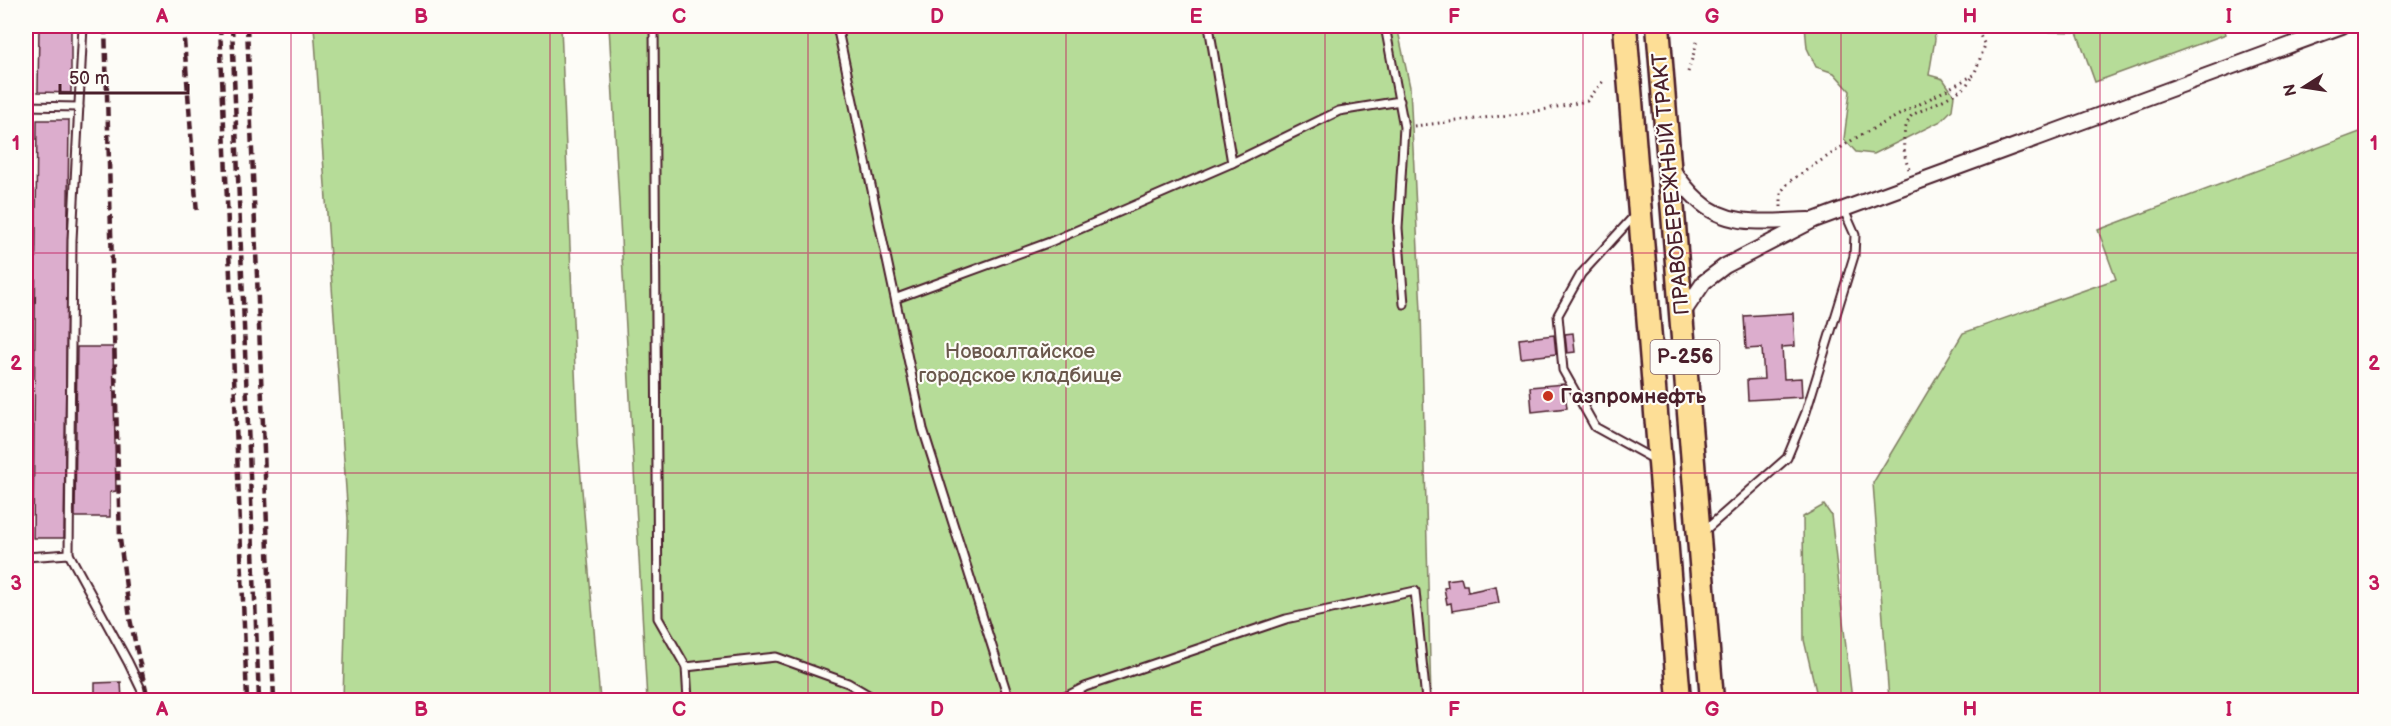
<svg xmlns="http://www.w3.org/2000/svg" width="2391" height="726" font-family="'Balsamiq Sans',sans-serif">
	<rect width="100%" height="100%" fill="#fdfcf7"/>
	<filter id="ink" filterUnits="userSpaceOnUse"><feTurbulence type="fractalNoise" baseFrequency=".0167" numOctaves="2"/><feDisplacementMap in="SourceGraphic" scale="12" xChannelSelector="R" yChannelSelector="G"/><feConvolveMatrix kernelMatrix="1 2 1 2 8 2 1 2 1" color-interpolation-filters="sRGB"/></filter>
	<g filter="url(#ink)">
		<g fill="#b6dc98" stroke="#807e62" stroke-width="1.5">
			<path d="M314 26H561L578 443 600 700H343L348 518Z"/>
			<path d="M609 26H1397L1410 87 1421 311 1431 700H647Z"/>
			<path d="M1805 26H1933L1935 39 1929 75 1943 79 1954 95 1952 110 1941 121 1874 154 1856 152 1844 139 1850 91 1834 73 1816 67 1807 48Z"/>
			<path d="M1987 26H2223L2226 34 2095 82 2077 32 1996 31Z"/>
			<path d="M2365 130V700H1889L1873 483 1963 333 2116 279 2098 230Z"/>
			<path d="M1824 505 1831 515 1852 700H1818L1804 640 1803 517Z"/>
		</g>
		<g fill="#dcadcd" stroke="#4a1f2b" stroke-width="1.5">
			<path d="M39 26H71V93L38 92Z"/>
			<path d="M37 120H69L64 538H33Z"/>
			<path d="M1793 313 1795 346 1782 347 1784 379 1801 378 1802 397 1748 400 1747 380 1764 379 1762 348 1746 349 1744 316Z"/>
			<path d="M1573 333 1575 352 1567 353 1565 334Z"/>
			<path d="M1554 335 1556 354 1521 358 1519 339Z"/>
			<path d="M77 347H113L116 491 110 492V517H75Z"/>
			<path d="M1564 384 1567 408 1532 412 1530 387Z"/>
			<path d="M1461 578 1463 585H1467L1468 592 1496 586 1499 603 1452 611 1451 603 1447 604 1444 588 1448 587 1447 580Z"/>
			<path d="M121 682 122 700H95V683Z"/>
		</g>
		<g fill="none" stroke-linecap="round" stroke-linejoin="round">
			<defs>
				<g id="service">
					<path d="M654 26 658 618 686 667 776 657 848 683 877 700"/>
					<path d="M837 26 923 429 1009 700"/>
					<path d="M1209 26 1232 163"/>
					<path d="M1385 26 1404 127 1398 228 1404 304"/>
					<path d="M26 50V26"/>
					<path d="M26 106 79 107"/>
					<path d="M1635 215 1581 274 1558 315 1563 370 1595 427 1655 460"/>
					<path d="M897 298 1050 242 1232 163 1339 111 1400 101"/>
					<path d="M1703 532 1787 458 1806 412 1854 256 1855 235 1844 210"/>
					<path d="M69 554 128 662 142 691 143 700"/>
					<path d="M26 557 69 554 72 240 83 26"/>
					<path d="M686 667 688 700"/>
					<path d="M1059 700 1085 687 1286 619 1415 591 1426 700"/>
				</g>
				<g id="minor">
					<path d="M1671 168C1679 179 1688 191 1698 200 1728 229 1771 221 1809 220"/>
					<path d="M1683 313 1704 282 1725 266 1814 220 2342 26"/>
				</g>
				<g id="trunk">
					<path d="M1625 26 1679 700"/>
					<path d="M1658 26 1712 700"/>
				</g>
			</defs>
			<use href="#service" stroke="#4a1f2b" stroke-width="11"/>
			<use href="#minor" stroke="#4a1f2b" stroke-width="18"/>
			<use href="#trunk" stroke="#4a1f2b" stroke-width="27"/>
			<g stroke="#4a1f2b" stroke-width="3" stroke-dasharray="1.5 4.5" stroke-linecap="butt">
				<path d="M1688 72 1698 39"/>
				<path d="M1414 126 1527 113 1587 101 1604 80"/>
				<path d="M1909 169C1902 153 1901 129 1912 115L1945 99 1964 88 1972 78"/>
				<path d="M1781 207V192L1790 181 1854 139 1974 75 1985 45 1975 26"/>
			</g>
			<use href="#service" stroke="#fdfcf7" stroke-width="7"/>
			<use href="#minor" stroke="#fdfcf7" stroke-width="14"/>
			<use href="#trunk" stroke="#fdde96" stroke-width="22"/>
			<g stroke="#4a1f2b" stroke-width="4.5" stroke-dasharray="9 4.5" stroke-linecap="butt">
				<path d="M105 26 120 539 130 619 148 700"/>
				<path d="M183 26 197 214"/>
				<path d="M220 26 247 700"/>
				<path d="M232 26 259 700"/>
				<path d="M247 26 274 700"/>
			</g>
		</g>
	</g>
	<path fill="none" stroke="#c2185b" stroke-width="1.5" stroke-opacity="0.55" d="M291 26V700M550 26V700M808 26V700M1066 26V700M1325 26V700M1583 26V700M1841 26V700M2100 26V700M26 253H2366M26 473H2366"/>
	<circle fill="#c8321e" stroke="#fdfcf7" stroke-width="2" cx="1548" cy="396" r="6"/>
	<g text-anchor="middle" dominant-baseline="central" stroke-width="4.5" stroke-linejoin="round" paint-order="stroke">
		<rect fill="#fdfcf7" stroke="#806168" stroke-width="1.5" x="1650.5" y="340" width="69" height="34" rx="4.5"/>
		<g font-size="20" font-weight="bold" fill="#4a1f2b">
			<text x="1685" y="357">Р-256</text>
		</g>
		<g font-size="21" fill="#4a1f2b" stroke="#fdfcf7">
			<text transform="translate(1671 184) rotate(-95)">ПРАВОБЕРЕЖНЫЙ ТРАКТ</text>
		</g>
		<g font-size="21" fill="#6a584c" stroke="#fdfcf7">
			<text x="1020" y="351">Новоалтайское<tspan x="1020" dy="24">городское кладбище</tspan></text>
		</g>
		<g font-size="21" font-weight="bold" fill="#4a1f2b" stroke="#fdfcf7" text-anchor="start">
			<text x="1560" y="396">Газпромнефть</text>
		</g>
	</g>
	<rect width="2391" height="726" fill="none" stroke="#fdfcf7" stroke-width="66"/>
	<g transform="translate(2304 87) rotate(258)" stroke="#fdfcf7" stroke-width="4.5" paint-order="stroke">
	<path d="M0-4.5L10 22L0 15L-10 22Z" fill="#4a1f2b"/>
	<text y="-9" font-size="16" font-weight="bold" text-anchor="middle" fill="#4a1f2b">N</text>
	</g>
	<path d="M60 84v9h128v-9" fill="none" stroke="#4a1f2b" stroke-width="3"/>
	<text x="69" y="84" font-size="18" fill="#4a1f2b" stroke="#fdfcf7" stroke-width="4.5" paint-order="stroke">50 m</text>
	<rect x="33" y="33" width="2325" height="660" fill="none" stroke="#c2185b" stroke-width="2"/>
	<g font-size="20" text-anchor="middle" font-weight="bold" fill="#c2185b">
		<text x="162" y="23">A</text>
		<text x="421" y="23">B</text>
		<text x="679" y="23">C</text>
		<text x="937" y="23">D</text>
		<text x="1196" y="23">E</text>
		<text x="1454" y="23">F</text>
		<text x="1712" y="23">G</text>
		<text x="1970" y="23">H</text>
		<text x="2229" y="23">I</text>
		<text x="16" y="150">1</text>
		<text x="2374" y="150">1</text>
		<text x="16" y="370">2</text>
		<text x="2374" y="370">2</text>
		<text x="16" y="590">3</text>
		<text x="2374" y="590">3</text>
		<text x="162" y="716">A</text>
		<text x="421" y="716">B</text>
		<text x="679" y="716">C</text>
		<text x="937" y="716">D</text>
		<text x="1196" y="716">E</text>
		<text x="1454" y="716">F</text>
		<text x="1712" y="716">G</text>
		<text x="1970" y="716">H</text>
		<text x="2229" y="716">I</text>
	</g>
</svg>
